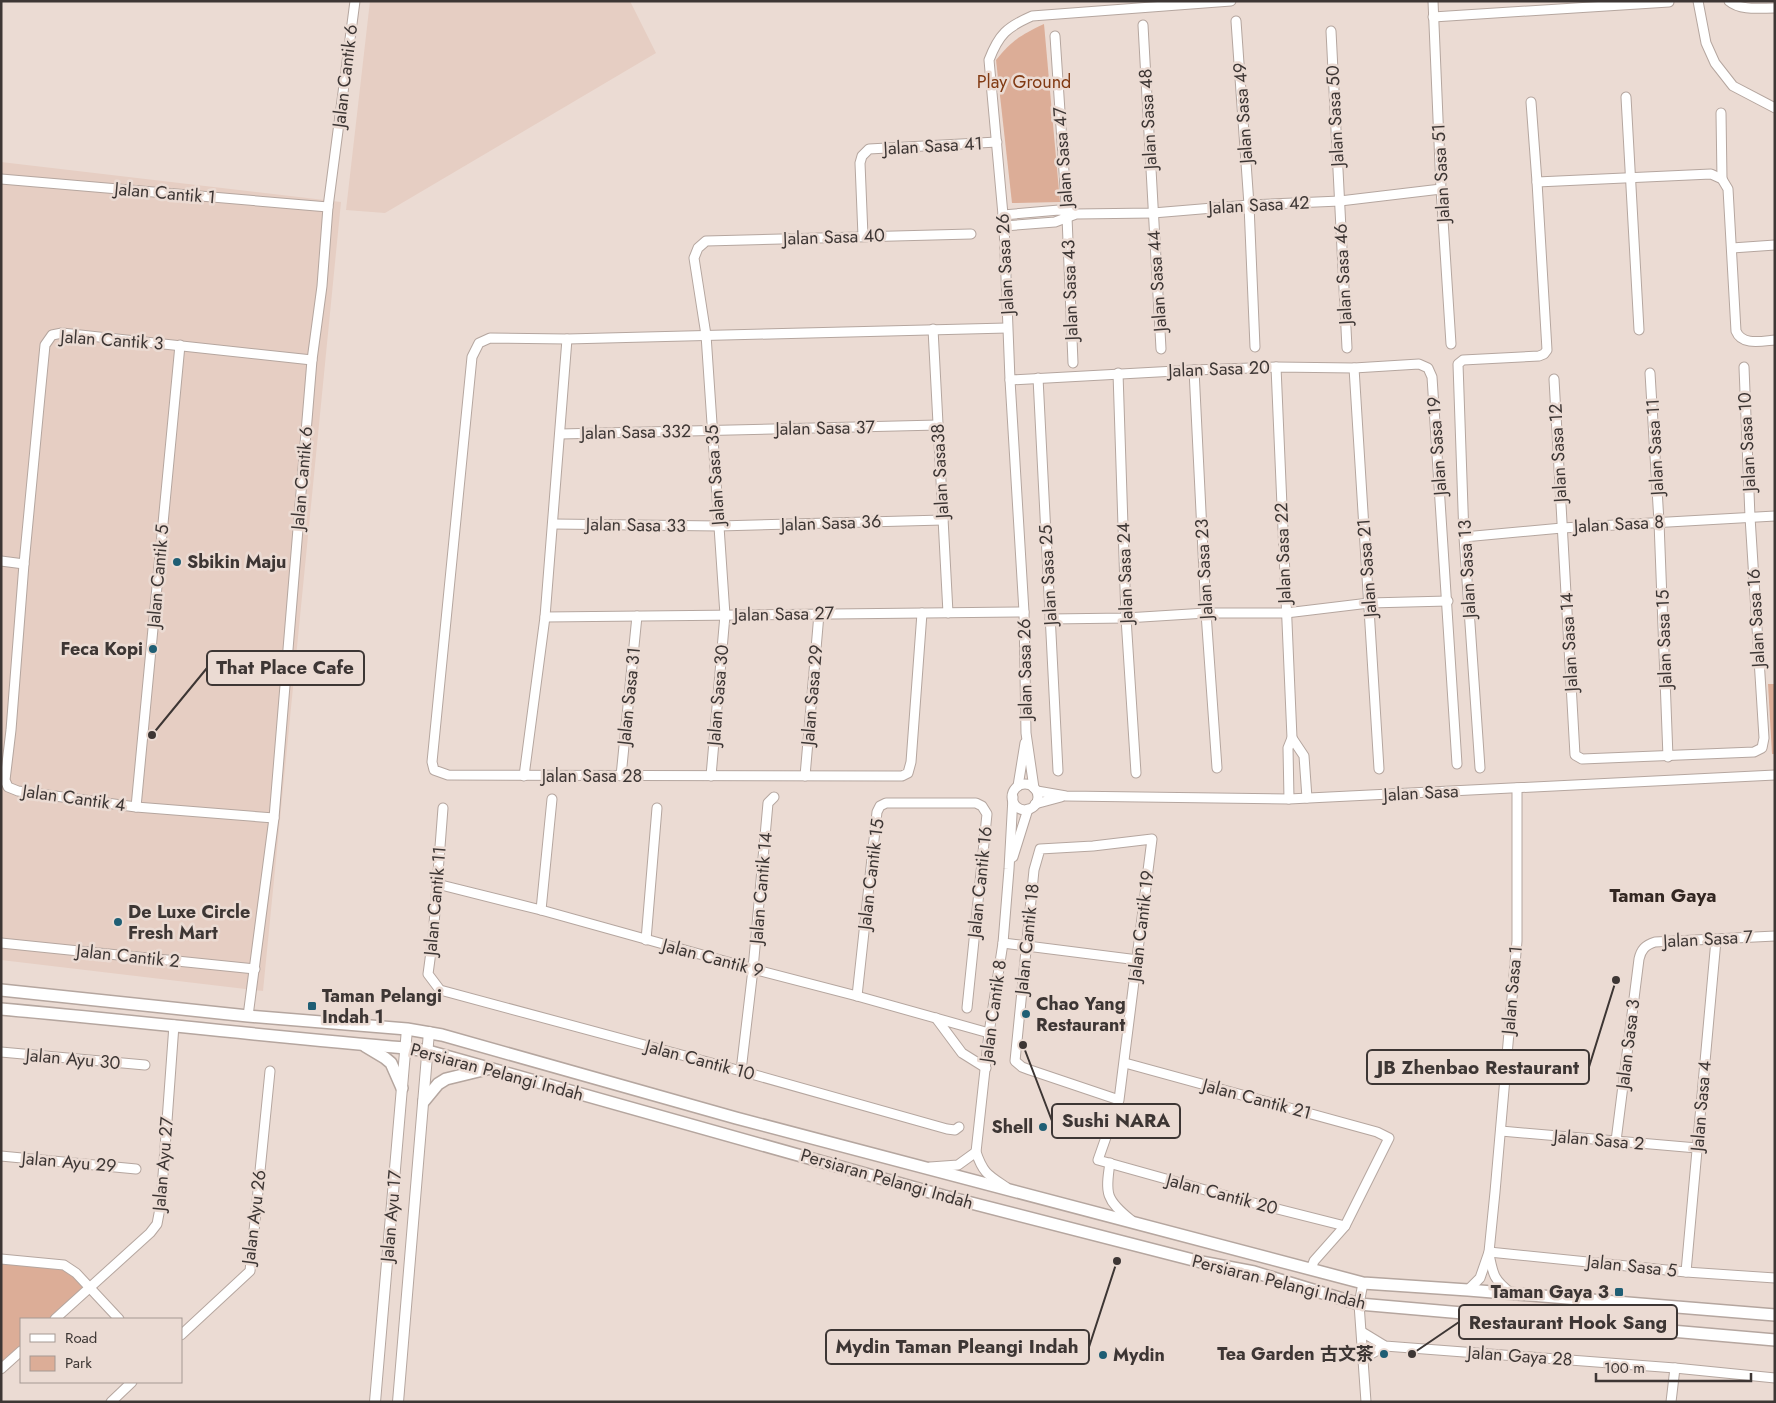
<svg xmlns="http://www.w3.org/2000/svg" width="1776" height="1403" font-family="Jost,'Noto Sans SC',sans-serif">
	<rect width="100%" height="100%" fill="#ebdbd3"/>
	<g fill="#e6cec3">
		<path d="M370 1H630L656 53 385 213 346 210Z"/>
		<path d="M1 162 341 202 263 991 1 960Z"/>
	</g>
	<g fill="#dcad97">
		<path d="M1044 24 1060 202 1012 203 996 60C1012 40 1021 35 1044 24Z"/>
		<path d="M1768 684H1775V754H1772Z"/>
		<path d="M1 1262 61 1268 73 1276 83 1288 49 1319H21V1345L1 1363Z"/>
	</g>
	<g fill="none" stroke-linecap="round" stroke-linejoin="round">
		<defs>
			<g id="minor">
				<path d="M1433 1 1441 189 1451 344"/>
				<path d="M1698 1 1706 43 1715 63 1733 86 1775 108"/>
				<path d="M1729 1C1741 11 1760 8 1775 8"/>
				<path d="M1433 17 1669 2"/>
				<path d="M1236 21 1249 205 1255 347"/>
				<path d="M1143 25 1161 349"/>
				<path d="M1331 31 1347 348"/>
				<path d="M1055 36 1067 217 1073 363"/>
				<path d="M1626 97 1639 330"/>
				<path d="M1531 102 1537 182 1711 174 1722 179 1728 189 1736 331C1742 346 1762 341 1775 340"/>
				<path d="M1721 113 1722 179"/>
				<path d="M1 179 328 207"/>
				<path d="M1003 215 1059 210 1071 212"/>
				<path d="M1004 226 1055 222 1076 214 1153 213 1249 205 1340 201 1441 189"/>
				<path d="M863 236 860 163 862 156 869 149 997 142"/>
				<path d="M1732 248 1775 245"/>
				<path d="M933 329 948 613"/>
				<path d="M1276 367 1292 738 1288 748 1289 799"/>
				<path d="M1354 368 1379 769"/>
				<path d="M1194 370 1206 613 1217 768"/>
				<path d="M1118 373 1126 618 1136 773"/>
				<path d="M1650 373 1659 522 1668 757"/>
				<path d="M1038 378 1058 771"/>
				<path d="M1554 379 1575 755 1582 759 1754 752 1762 748 1764 738 1750 517 1744 367"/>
				<path d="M1010 380 1194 370 1276 367 1354 368 1419 364 1428 368 1432 377 1457 764"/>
				<path d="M560 434 938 425"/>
				<path d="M553 524 719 526 943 520"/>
				<path d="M1464 537 1562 528 1775 516"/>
				<path d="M1 561 24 564"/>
				<path d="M922 613 911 762 908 773 902 776 448 775 434 770 432 762 472 357 479 343 490 338 567 339 1007 328"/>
				<path d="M545 617 1024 612"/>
				<path d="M1050 619 1126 618 1206 613H1286L1369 603 1448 601"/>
				<path d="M1292 738 1304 756 1307 798"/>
				<path d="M1480 768 1464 537 1458 364 1463 360 1539 356 1544 354 1547 350 1537 182"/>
				<path d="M524 776 545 617 567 339"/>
				<path d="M621 776 637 616"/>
				<path d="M711 776 725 615 706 335 694 258 698 248 706 241 971 234"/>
				<path d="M805 776 819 614"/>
				<circle cx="1025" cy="797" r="13"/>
				<path d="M1018 786 1025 743"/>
				<path d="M1034 788 1026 733 1024 612 1010 380 1004 226 989 60C999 34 1007 27 1032 16L1231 1"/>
				<path d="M1037 791 1066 796 1289 799 1775 775"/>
				<path d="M1035 804 1061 797"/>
				<path d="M136 807 180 345"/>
				<path d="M443 808 433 937 428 974 440 990 741 1071 947 1129 955 1130 959 1127"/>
				<path d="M274 818 136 807 18 791 8 787 5 780 11 730 24 564 40 396 45 345 52 335 62 333 312 360"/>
				<path d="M1013 857 1028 809"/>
				<path d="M437 884 541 910 753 969 857 996 989 1033"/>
				<path d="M541 910 552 799"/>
				<path d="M646 940 657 808"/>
				<path d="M1 943 255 969"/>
				<path d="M1003 943 1138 960"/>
				<path d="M857 996 877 812 880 806 886 803H976L982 806 987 814 967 1008"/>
				<path d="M248 1016 274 818 312 360 322 286 328 207 355 1"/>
				<path d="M936 1018 962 1053 986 1068"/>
				<path d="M1 1052 145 1065"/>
				<path d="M1125 1063 1377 1132 1389 1138 1345 1226 1314 1261 1311 1269"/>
				<path d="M741 1071 753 969 768 803 774 797"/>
				<path d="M1119 1100 1030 1070 1022 1067 1015 1061 1034 870 1040 849 1093 846 1152 839 1119 1100 1098 1160 1234 1198 1345 1226"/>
				<path d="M1501 1131 1697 1148"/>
				<path d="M1616 1141 1639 959C1641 950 1645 945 1655 942L1775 936"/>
				<path d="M1 1156 136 1169"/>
				<path d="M1110 1163C1105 1194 1106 1200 1131 1220"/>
				<path d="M930 1167 958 1165 976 1152"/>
				<path d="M1006 1187C988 1175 983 1173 976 1152L989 1033 1003 943 1009 869 1013 797"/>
				<path d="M1489 1252 1686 1272 1775 1278"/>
				<path d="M1489 1254C1493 1275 1494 1280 1511 1293"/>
				<path d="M1 1259 64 1265 76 1273 119 1319"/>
				<path d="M1686 1272 1716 940"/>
				<path d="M1363 1283 1359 1304 1366 1402"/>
				<path d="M1468 1290 1480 1278 1489 1252 1495 1192 1517 941V788"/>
				<path d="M55 1319 150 1233 157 1224 161 1203 174 1025"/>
				<path d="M1362 1332 1385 1346 1675 1368 1775 1378"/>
				<path d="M181 1335 250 1271 270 1071"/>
				<path d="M1364 1358 1385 1346"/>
				<path d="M1 1369 21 1351"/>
				<path d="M111 1402 132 1382"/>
				<path d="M1671 1402 1675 1368"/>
			</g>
			<g id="tertiary">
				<path d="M375 1402 407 1029"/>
				<path d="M398 1402 429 1032"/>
			</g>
			<g id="secondary">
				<path d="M1 990 248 1016 407 1029 442 1035 736 1118 1363 1283 1468 1290 1775 1315"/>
				<path d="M1 1009C136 1021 271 1037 406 1048L428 1051 944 1196 1201 1262 1254 1272 1359 1304 1775 1340"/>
				<path d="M365 1046 385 1058 391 1063 402 1088"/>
				<path d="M424 1101 438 1084 446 1079 487 1069"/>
			</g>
		</defs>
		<use href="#minor" stroke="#b5a69f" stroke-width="11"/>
		<use href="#tertiary" stroke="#b5a69f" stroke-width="12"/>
		<use href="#secondary" stroke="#b5a69f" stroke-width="14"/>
		<use href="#minor" stroke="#fff" stroke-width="9"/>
		<use href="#tertiary" stroke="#fff" stroke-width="10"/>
		<use href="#secondary" stroke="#fff" stroke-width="11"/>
	</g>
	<g fill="#1f5e74" stroke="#ebdbd3" stroke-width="2">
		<circle cx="177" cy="562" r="5"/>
		<circle cx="153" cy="649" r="5"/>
		<circle cx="118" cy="922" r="5"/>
		<rect x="307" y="1001" width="10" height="10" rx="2.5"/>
		<circle cx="1026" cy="1014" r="5"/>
		<circle cx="1043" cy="1127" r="5"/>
		<rect x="1614" y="1287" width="10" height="10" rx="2.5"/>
		<circle cx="1384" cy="1354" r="5"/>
		<circle cx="1103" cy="1355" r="5"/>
	</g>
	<g text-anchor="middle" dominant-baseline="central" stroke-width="5" stroke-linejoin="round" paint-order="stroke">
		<g font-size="18" fill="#3d3634" stroke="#ebdbd3">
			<text transform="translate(345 76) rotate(-83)">Jalan Cantik 6</text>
			<text transform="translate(1243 113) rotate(-94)">Jalan Sasa 49</text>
			<text transform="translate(1335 116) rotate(-93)">Jalan Sasa 50</text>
			<text transform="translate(1148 119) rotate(-93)">Jalan Sasa 48</text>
			<text transform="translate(933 146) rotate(-3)">Jalan Sasa 41</text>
			<text transform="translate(1063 157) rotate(-94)">Jalan Sasa 47</text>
			<text transform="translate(1441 173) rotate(-93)">Jalan Sasa 51</text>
			<text transform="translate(165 193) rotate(5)">Jalan Cantik 1</text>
			<text transform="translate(1259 205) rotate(-3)">Jalan Sasa 42</text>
			<text transform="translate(834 237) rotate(-2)">Jalan Sasa 40</text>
			<text transform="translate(1005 264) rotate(-93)">Jalan Sasa 26</text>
			<text transform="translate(1343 274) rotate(-93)">Jalan Sasa 46</text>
			<text transform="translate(1157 281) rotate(-94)">Jalan Sasa 44</text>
			<text transform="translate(1070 290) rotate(-92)">Jalan Sasa 43</text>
			<text transform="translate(112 340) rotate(4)">Jalan Cantik 3</text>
			<text transform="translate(1219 369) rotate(-2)">Jalan Sasa 20</text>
			<text transform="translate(825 428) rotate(-1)">Jalan Sasa 37</text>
			<text transform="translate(636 432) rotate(-1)">Jalan Sasa 332</text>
			<text transform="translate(1747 442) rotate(-93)">Jalan Sasa 10</text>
			<text transform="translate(1437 446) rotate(-94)">Jalan Sasa 19</text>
			<text transform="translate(1655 447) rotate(-93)">Jalan Sasa 11</text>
			<text transform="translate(1558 453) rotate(-93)">Jalan Sasa 12</text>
			<text transform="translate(940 471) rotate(-93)">Jalan Sasa38</text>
			<text transform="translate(715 475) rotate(-94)">Jalan Sasa 35</text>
			<text transform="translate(302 478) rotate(-85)">Jalan Cantik 6</text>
			<text transform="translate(831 523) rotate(-2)">Jalan Sasa 36</text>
			<text transform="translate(1619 524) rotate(-3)">Jalan Sasa 8</text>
			<text transform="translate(636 525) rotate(1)">Jalan Sasa 33</text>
			<text transform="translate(1283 553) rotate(-92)">Jalan Sasa 22</text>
			<text transform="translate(1367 568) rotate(-94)">Jalan Sasa 21</text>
			<text transform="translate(1204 569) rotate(-93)">Jalan Sasa 23</text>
			<text transform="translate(1467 569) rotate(-93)">Jalan Sasa 13</text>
			<text transform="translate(1125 573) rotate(-92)">Jalan Sasa 24</text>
			<text transform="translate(1048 575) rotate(-93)">Jalan Sasa 25</text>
			<text transform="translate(158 576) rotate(-85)">Jalan Cantik 5</text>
			<text transform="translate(784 614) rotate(-1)">Jalan Sasa 27</text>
			<text transform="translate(1756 618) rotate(-93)">Jalan Sasa 16</text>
			<text transform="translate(1664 639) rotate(-92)">Jalan Sasa 15</text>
			<text transform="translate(1569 642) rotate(-93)">Jalan Sasa 14</text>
			<text transform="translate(1025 669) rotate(-91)">Jalan Sasa 26</text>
			<text transform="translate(718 695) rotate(-85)">Jalan Sasa 30</text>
			<text transform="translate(812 695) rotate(-85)">Jalan Sasa 29</text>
			<text transform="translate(629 696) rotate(-84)">Jalan Sasa 31</text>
			<text x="592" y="776">Jalan Sasa 28</text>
			<text transform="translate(1421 793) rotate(-3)">Jalan Sasa</text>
			<text transform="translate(74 798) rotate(8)">Jalan Cantik 4</text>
			<text transform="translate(871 874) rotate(-83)">Jalan Cantik 15</text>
			<text transform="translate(980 882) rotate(-84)">Jalan Cantik 16</text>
			<text transform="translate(761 888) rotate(-85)">Jalan Cantik 14</text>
			<text transform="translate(435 901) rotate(-85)">Jalan Cantik 11</text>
			<text transform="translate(1141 926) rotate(-83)">Jalan Cantik 19</text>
			<text transform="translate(1027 939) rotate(-84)">Jalan Cantik 18</text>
			<text transform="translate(1708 939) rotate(-3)">Jalan Sasa 7</text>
			<text transform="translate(128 956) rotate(6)">Jalan Cantik 2</text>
			<text transform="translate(713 958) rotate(15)">Jalan Cantik 9</text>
			<text transform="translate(1512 990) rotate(-85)">Jalan Sasa 1</text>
			<text transform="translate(993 1011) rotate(-82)">Jalan Cantik 8</text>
			<text transform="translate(1628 1044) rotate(-83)">Jalan Sasa 3</text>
			<text transform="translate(73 1059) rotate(5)">Jalan Ayu 30</text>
			<text transform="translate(700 1060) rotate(15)">Jalan Cantik 10</text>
			<text transform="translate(497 1072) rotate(15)">Persiaran Pelangi Indah</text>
			<text transform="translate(1257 1099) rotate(15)">Jalan Cantik 21</text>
			<text transform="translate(1701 1106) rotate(-85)">Jalan Sasa 4</text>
			<text transform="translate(1599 1140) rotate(5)">Jalan Sasa 2</text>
			<text transform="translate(69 1162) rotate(5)">Jalan Ayu 29</text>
			<text transform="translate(163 1164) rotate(-85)">Jalan Ayu 27</text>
			<text transform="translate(887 1179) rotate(16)">Persiaran Pelangi Indah</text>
			<text transform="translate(1222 1194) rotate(15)">Jalan Cantik 20</text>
			<text transform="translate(391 1216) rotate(-85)">Jalan Ayu 17</text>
			<text transform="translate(254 1217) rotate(-83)">Jalan Ayu 26</text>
			<text transform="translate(1632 1266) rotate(6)">Jalan Sasa 5</text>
			<text transform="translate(1279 1282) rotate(14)">Persiaran Pelangi Indah</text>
			<text transform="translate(1520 1356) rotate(4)">Jalan Gaya 28</text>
		</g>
		<g font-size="18" fill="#813a13" stroke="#ebdbd3">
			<text x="1024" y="82">Play Ground</text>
		</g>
		<g font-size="18" font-weight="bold" fill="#3d3634" stroke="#ebdbd3" text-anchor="start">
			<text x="187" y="562">Sbikin Maju</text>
			<text x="143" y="649" text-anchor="end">Feca Kopi</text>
			<text x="128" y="912">De Luxe Circle<tspan x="128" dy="21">Fresh Mart</tspan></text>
			<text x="322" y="996">Taman Pelangi<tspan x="322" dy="21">Indah 1</tspan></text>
			<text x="1036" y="1004">Chao Yang<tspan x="1036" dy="21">Restaurant</tspan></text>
			<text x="1033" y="1127" text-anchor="end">Shell</text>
			<text x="1609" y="1292" text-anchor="end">Taman Gaya 3</text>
			<text x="1374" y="1354" text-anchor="end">Tea Garden 古文茶</text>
			<text x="1113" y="1355">Mydin</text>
		</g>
		<g font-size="19" font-weight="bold" fill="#322621" stroke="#ebdbd3">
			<text x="1663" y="895">Taman Gaya</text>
		</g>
	</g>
	<path fill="none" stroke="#3d3634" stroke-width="2" d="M152 735L207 668M1616 980L1589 1067M1023 1045L1052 1121M1412 1354L1459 1322M1117 1261L1089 1347"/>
	<g fill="#3d3634" stroke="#ebdbd3" stroke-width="2">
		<circle cx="152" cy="735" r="5"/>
		<circle cx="1616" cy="980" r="5"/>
		<circle cx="1023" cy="1045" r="5"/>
		<circle cx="1412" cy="1354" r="5"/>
		<circle cx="1117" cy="1261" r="5"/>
	</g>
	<g fill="#ebdbd3" stroke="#3d3634" stroke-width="2">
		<rect x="207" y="651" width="157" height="34" rx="5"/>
		<rect x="1367" y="1050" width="222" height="34" rx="5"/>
		<rect x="1052" y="1104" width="128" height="34" rx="5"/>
		<rect x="1459" y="1305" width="218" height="34" rx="5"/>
		<rect x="826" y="1330" width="263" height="34" rx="5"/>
	</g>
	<g font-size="19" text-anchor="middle" font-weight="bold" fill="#3d3634">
		<text x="285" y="674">That Place Cafe</text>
		<text x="1478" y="1074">JB Zhenbao Restaurant</text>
		<text x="1116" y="1127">Sushi NARA</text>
		<text x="1568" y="1329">Restaurant Hook Sang</text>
		<text x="957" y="1353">Mydin Taman Pleangi Indah</text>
	</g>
	<rect width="1776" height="1403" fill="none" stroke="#3d3634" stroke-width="5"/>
	<rect x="20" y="1318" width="162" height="65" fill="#ebdbd3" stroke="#a59993"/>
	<rect x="30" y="1334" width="25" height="8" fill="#ffffff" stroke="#a59993"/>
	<text x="65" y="1343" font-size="15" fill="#3d3634">Road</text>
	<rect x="30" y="1356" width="25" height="15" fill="#dcad97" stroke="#a59993"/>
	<text x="65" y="1368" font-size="15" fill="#3d3634">Park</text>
	<path d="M1596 1373v8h155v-8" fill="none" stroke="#3d3634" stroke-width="2.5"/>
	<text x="1604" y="1373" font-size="15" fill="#3d3634" stroke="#ebdbd3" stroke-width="4" paint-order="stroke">100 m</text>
</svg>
